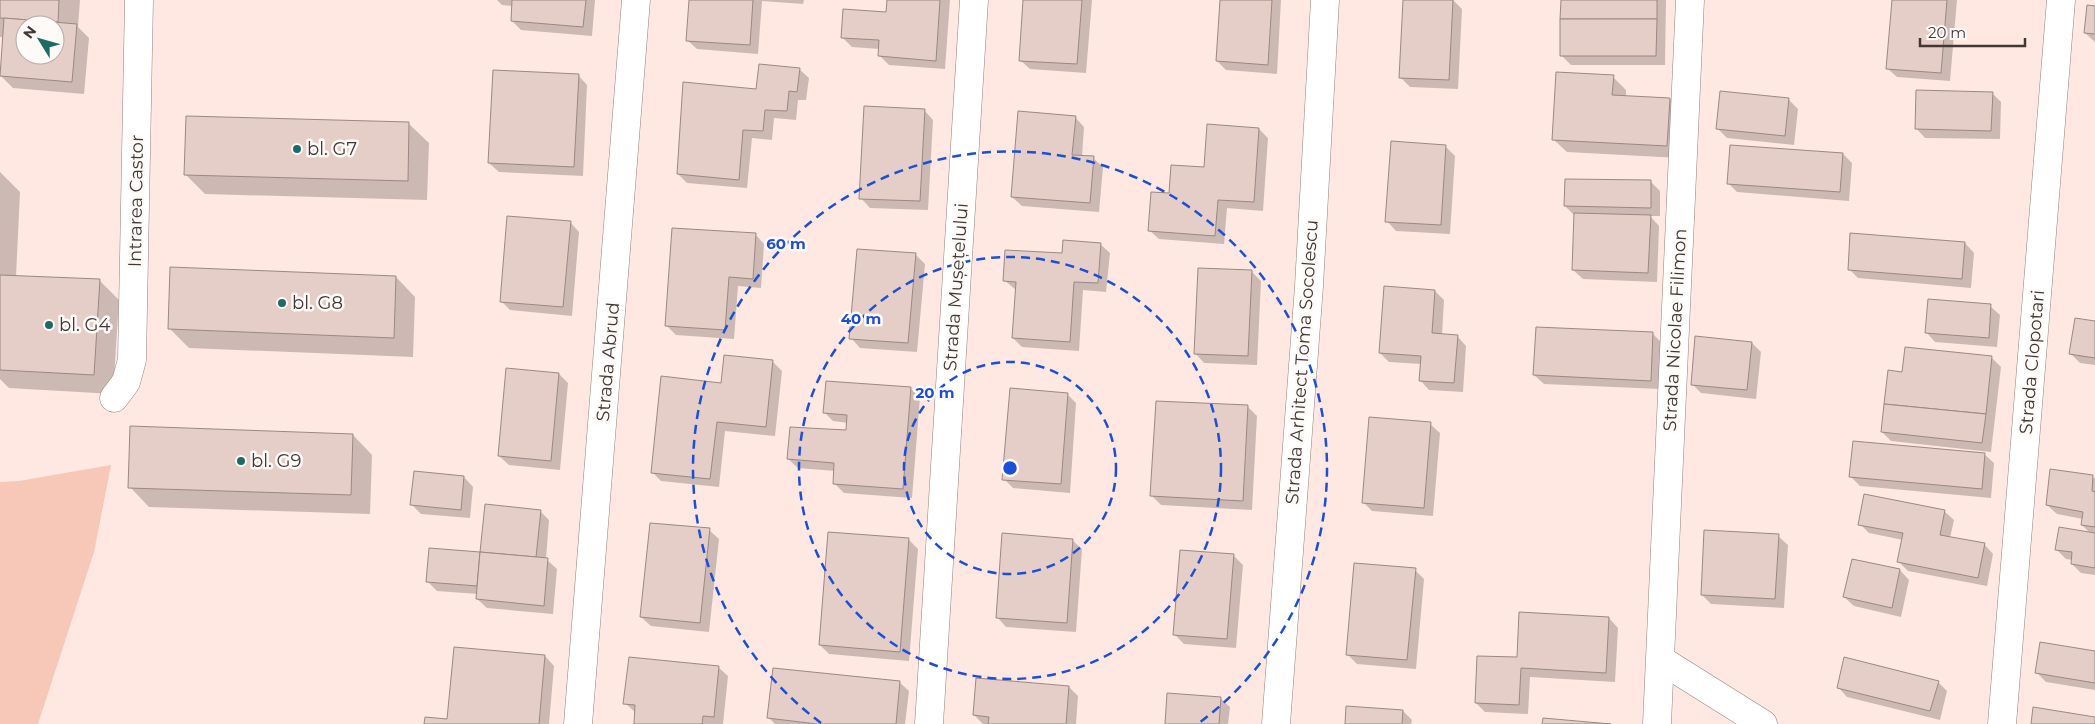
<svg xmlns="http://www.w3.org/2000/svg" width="2095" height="724" font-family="Montserrat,sans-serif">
	<rect width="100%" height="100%" fill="#ffe8e1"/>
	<path fill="#f7c7b7" d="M111 465 94 552 38 724H0V482L19 481Z"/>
	<g fill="#0003" fill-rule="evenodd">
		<path d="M0 0H80L78 27 89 38 84 94 13 88 0 75 3 37H0ZM25 25H55V55H25Z"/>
		<path d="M497 0H595L592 36 521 30 512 21 513 6 502 5Z"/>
		<path d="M690 0H804L803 4 762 1 758 54 697 49 687 40Z"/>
		<path d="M888 0H950L945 69 889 65 880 56V49L852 47 842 37 887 13Z"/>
		<path d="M1025 0H1092L1086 73 1030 69 1020 60Z"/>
		<path d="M1221 0H1281L1277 74 1226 70 1217 61Z"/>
		<path d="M1404 0H1453L1462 9 1458 89 1410 87 1401 78Z"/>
		<path d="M1562 0H1666L1665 65H1571L1561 55Z"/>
		<path d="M1893 0H1957L1950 81 1897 77 1887 68Z"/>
		<path d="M2095 7V42L2085 33Z"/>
		<path d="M799 69 809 78 806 100H798L796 120 774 118 772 140 752 138 747 188 687 183 678 174 757 90Z"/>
		<path d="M578 75 587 85 583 176 499 172 489 163Z"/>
		<path d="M1613 77 1626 90V97L1670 99 1683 112 1680 158 1567 152 1553 139Z"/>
		<path d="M1992 93 2001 102 2000 139 1925 138 1916 128Z"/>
		<path d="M1788 99 1798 109 1794 145 1727 138 1718 129Z"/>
		<path d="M924 110 933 120 928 210 870 208 861 198Z"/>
		<path d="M1075 117 1084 127 1082 157 1093 158 1103 167 1099 212 1022 206 1012 197Z"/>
		<path d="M409 124 429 143 427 200 205 194 185 174Z"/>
		<path d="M1259 129 1268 138 1263 211 1227 208 1224 244 1159 239 1149 230 1170 194Z"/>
		<path d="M1445 146 1455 156 1450 234 1396 231 1387 221Z"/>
		<path d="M1843 154 1852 163 1849 201 1737 192 1728 183Z"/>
		<path d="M0 172 20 192 16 277 99 280 119 300 113 394 9 388 0 379Z"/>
		<path d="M1651 182 1660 191V216H1650L1659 226 1657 282 1583 279 1573 270 1575 216 1565 206Z"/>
		<path d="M570 222 579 232 572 316 510 310 501 301Z"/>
		<path d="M755 234 764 244 761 288 738 286 734 339 676 335 667 326Z"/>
		<path d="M1965 243 1974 253 1971 288 1858 278 1849 269Z"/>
		<path d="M1100 244 1110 253 1106 292 1083 290 1079 351 1022 347 1013 338 1016 290 1004 280 1063 255Z"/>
		<path d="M915 254 925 264 917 352 860 348 851 338Z"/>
		<path d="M1252 272 1261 281 1257 365 1204 363 1195 353Z"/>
		<path d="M396 277 415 297 413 357 189 348 169 328Z"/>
		<path d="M1435 291 1444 300 1442 335 1457 336 1466 346 1463 392 1429 390 1420 380 1421 364 1389 362 1380 353Z"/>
		<path d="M1990 306 2000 315 1997 347 1935 342 1926 332Z"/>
		<path d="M2095 323V365L2080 363 2070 353Z"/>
		<path d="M1652 333 1662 343 1660 389 1544 384 1534 375Z"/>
		<path d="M1752 343 1761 352 1756 399 1701 393 1692 384Z"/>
		<path d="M726 357 773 362 782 371 775 436 725 431 719 487 661 481 652 472 722 384Z"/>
		<path d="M1992 358 2001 367 1991 452 1891 441 1882 432 1903 373Z"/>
		<path d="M559 374 568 383 560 470 509 465 499 456Z"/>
		<path d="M910 388 920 397 912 498 844 493 834 483 835 471 798 468 788 459 847 432 848 423 833 421 824 412Z"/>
		<path d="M1067 394 1076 403 1070 493 1013 488 1004 479Z"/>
		<path d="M1248 407 1257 416 1252 510 1161 505 1152 496Z"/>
		<path d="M1430 424 1440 433 1433 516 1372 511 1363 502Z"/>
		<path d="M353 435 372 455 370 514 149 507 130 487Z"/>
		<path d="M1984 454 1994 463 1991 498 1860 486 1851 477Z"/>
		<path d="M464 477 473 487 470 518 421 514 412 505Z"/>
		<path d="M2093 477 2095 479V575L2081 573 2072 564 2073 560 2066 559 2056 549 2091 534 2082 525 2083 519 2057 514 2047 505Z"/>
		<path d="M540 511 549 520 546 559 557 569 553 614 487 608 477 599 478 594 437 591 428 582 430 550 482 553Z"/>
		<path d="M1944 511 1954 520 1950 538 1984 544 1993 554 1987 586 1908 571 1899 562 1903 540 1869 533 1860 524Z"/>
		<path d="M709 530 719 539 709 632 651 626 641 617Z"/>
		<path d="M829 533 909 540 918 549 909 661 829 654 820 645Z"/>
		<path d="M1778 536 1788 545 1784 608 1711 604 1702 595Z"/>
		<path d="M1072 540 1082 549 1076 632 1006 627 997 617Z"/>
		<path d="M1233 555 1243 565 1236 648 1184 644 1174 634Z"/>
		<path d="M1415 570 1424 579 1416 669 1357 664 1348 655Z"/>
		<path d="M1900 570 1909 580 1901 617 1854 606 1844 597Z"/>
		<path d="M1609 618 1618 628 1615 682 1530 677 1528 714 1485 712 1476 703 1518 659Z"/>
		<path d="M455 648 545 656 554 666 549 724H425L449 720Z"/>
		<path d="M2095 652V690L2046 682 2036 672Z"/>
		<path d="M718 667 728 676 723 724H635L636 713 625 703Z"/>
		<path d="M899 682 909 691 905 724H775L769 718Z"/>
		<path d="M1938 682 1947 691 1940 720 1847 697 1838 687Z"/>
		<path d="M1069 687 1078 696 1076 724H983L974 715Z"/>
		<path d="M1220 698 1230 707 1228 724H1167Z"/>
		<path d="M1403 711 1412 720 1411 724H1346Z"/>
	</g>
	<g fill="#e4cec7" stroke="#9c8882" fill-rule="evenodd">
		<path d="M0 0H59L58 22 0 18Z"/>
		<path d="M512 0H586L583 27 511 21Z"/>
		<path d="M689 0H753L750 45 686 41Z"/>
		<path d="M887 0H940L936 61 878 56 879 40 841 38 843 9 886 12Z"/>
		<path d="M1023 0H1082L1077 64 1019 61Z"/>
		<path d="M1220 0H1272L1268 65 1216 61Z"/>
		<path d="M1403 0H1453L1449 80 1399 78Z"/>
		<path d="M1561 0H1657V19H1560Z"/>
		<path d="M1892 0H1947L1941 73 1886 69Z"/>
		<path d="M2087 5 2095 6V34L2084 33Z"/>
		<path d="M4 18 77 24 72 82 0 76ZM25 25H55V55H25Z"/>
		<path d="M1560 19H1657L1656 56H1560Z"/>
		<path d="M759 64 800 68 797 92 789 91 787 111 765 110 763 131 743 130 739 180 677 174 683 82 756 89Z"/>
		<path d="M493 70 579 74 574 167 488 163Z"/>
		<path d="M1556 72 1614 75 1612 95 1670 98 1667 146 1552 140Z"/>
		<path d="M1916 90 1993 92 1991 131 1915 129Z"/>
		<path d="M1720 91 1789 98 1785 136 1716 129Z"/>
		<path d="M864 106 925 109 920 201 859 199Z"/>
		<path d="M1018 111 1076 116 1072 155 1094 156 1090 203 1011 197Z"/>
		<path d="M186 116 409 122 408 181 184 175Z"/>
		<path d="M1207 124 1259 128 1254 202 1218 200 1215 236 1148 231 1151 192 1169 193 1171 165 1204 167Z"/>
		<path d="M1391 141 1446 145 1441 225 1385 222Z"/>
		<path d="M1730 145 1843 153 1840 192 1727 184Z"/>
		<path d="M1565 179 1651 180V208L1564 206Z"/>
		<path d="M1574 213 1651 215 1648 273 1572 270Z"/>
		<path d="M507 216 571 221 563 307 500 302Z"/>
		<path d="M672 228 756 233 753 279 729 277 725 330 665 326Z"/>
		<path d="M1850 233 1965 242 1962 279 1848 270Z"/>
		<path d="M1063 240 1101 243 1098 283 1074 282 1070 342 1012 338 1016 282 1003 281 1005 250 1062 253Z"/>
		<path d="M857 249 916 253 908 343 849 339Z"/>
		<path d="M170 267 396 276 394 338 168 329Z"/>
		<path d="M1198 268 1252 270 1248 356 1194 354Z"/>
		<path d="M0 275 100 279 94 375 0 370Z"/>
		<path d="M1384 286 1435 290 1432 333 1458 335 1454 383 1419 381 1421 356 1379 353Z"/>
		<path d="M1928 299 1991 304 1989 338 1925 333Z"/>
		<path d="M2075 318 2095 321V358L2069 354Z"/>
		<path d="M1536 327 1653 332 1651 381 1533 375Z"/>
		<path d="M1695 336 1752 342 1747 390 1691 385Z"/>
		<path d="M1905 347 1992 356 1986 414 1884 404 1888 370 1902 372Z"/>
		<path d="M724 355 773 360 766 427 717 422 710 479 651 473 661 376 721 383Z"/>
		<path d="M506 368 559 373 551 461 498 456Z"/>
		<path d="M826 381 911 387 903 489 833 484 834 463 787 459 790 427 846 430 847 415 823 413Z"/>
		<path d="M1010 388 1068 393 1061 484 1002 480Z"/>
		<path d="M1156 401 1248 405 1243 501 1150 496Z"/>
		<path d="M1884 404 1986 414 1982 443 1881 432Z"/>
		<path d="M1369 417 1431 422 1424 508 1362 503Z"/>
		<path d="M130 426 353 434 351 495 128 488Z"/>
		<path d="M1853 441 1985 453 1982 489 1849 477Z"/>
		<path d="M2050 469 2093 475 2092 491 2095 492V527L2081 525 2083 512 2046 505Z"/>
		<path d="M414 471 464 476 461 510 410 505Z"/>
		<path d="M1864 494 1945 510 1940 535 1985 543 1978 578 1897 562 1903 533 1858 525Z"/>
		<path d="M485 504 541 510 536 557 480 552Z"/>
		<path d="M650 523 710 528 700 623 640 617Z"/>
		<path d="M2059 527 2095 533V568L2071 564 2072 552 2055 550Z"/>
		<path d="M1704 530 1779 534 1775 599 1701 595Z"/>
		<path d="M828 532 909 538 900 652 819 645Z"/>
		<path d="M1002 533 1073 539 1067 623 996 618Z"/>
		<path d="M429 548 480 552 477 586 426 582Z"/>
		<path d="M1180 550 1234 554 1227 639 1173 635Z"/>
		<path d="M480 552 548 558 544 606 476 599Z"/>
		<path d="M1852 559 1900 569 1892 608 1843 597Z"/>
		<path d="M1354 563 1416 568 1407 660 1346 655Z"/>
		<path d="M1519 612 1609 617 1606 673 1521 668 1519 705 1475 703 1477 656 1517 657Z"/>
		<path d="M2040 642 2095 651V683L2035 673Z"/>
		<path d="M454 647 545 655 539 724H424L425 717 447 719Z"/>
		<path d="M629 657 719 666 714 717 703 716 702 724H634L635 705 623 704Z"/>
		<path d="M1844 657 1939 681 1930 711 1837 688Z"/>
		<path d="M773 668 900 681 896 724H817L767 718Z"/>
		<path d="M976 678 1069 686 1066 724H988L989 717 973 715Z"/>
		<path d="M1167 693 1221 697 1219 724H1165Z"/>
		<path d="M1346 706 1403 710 1402 724H1345Z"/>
		<path d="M2033 707 2095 717V724H2031Z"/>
		<path d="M1543 718 1611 724H1542Z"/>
	</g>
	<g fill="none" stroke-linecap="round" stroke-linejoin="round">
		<defs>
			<g id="minor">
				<path d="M114 398 126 382 132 360 139 0"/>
				<path d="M1661 660 1763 724"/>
				<path d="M578 724 636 0"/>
				<path d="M929 724 974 0"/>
				<path d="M1276 724 1309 286 1325 0"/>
				<path d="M1657 724 1690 0"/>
				<path d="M2002 724 2061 0"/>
			</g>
		</defs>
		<use href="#minor" stroke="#95817a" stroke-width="29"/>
		<use href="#minor" stroke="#fff" stroke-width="28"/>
	</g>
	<g fill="none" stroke="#1d4ed8" stroke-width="2.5" stroke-dasharray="9 6">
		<circle cx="1010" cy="468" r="106"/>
		<circle cx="1010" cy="468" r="211"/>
		<path d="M821 723A317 317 0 1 1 1199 723"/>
	</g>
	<g fill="#1e6a65" stroke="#fefaf8" stroke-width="2">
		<circle cx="297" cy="149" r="5"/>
		<circle cx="282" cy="303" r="5"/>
		<circle cx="49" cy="325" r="5"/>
		<circle cx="241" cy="461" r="5"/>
	</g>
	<g text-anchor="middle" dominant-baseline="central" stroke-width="5" stroke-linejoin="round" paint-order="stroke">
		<g font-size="18" fill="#413835" stroke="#fefaf8" text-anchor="start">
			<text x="307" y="149">bl. G7</text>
			<text x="292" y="303">bl. G8</text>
			<text x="59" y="325">bl. G4</text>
			<text x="251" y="461">bl. G9</text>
		</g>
		<g font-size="18" fill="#413835" stroke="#fefaf8">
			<text transform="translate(136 201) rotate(-89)">Intrarea Castor</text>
			<text transform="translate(956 287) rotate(-86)">Strada Mușețelului</text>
			<text transform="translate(1675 330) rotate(-87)">Strada Nicolae Filimon</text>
			<text transform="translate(608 362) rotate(-85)">Strada Abrud</text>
			<text transform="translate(1302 362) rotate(-86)">Strada Arhitect Toma Socolescu</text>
			<text transform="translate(2032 362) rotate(-85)">Strada Clopotari</text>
		</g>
	</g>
	<circle cx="1010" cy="468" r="8" fill="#1d4ed8" stroke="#fefaf8" stroke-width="2.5"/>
	<g font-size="15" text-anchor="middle" font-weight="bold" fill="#1d4ed8" stroke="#fefaf8" stroke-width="5" stroke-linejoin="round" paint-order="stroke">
		<text x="786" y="249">60 m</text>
		<text x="861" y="324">40 m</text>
		<text x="935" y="398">20 m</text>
	</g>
	<g transform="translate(40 40) rotate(307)"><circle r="24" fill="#fefaf8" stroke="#b2acaa"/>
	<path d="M0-4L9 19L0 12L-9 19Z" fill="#1e6a65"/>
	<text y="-8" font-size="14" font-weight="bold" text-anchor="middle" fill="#413835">N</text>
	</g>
	<path d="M1920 38v8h105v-8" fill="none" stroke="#413835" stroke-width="2.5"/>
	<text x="1928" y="38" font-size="15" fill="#413835" stroke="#fefaf8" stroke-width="4" paint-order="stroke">20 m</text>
</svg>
